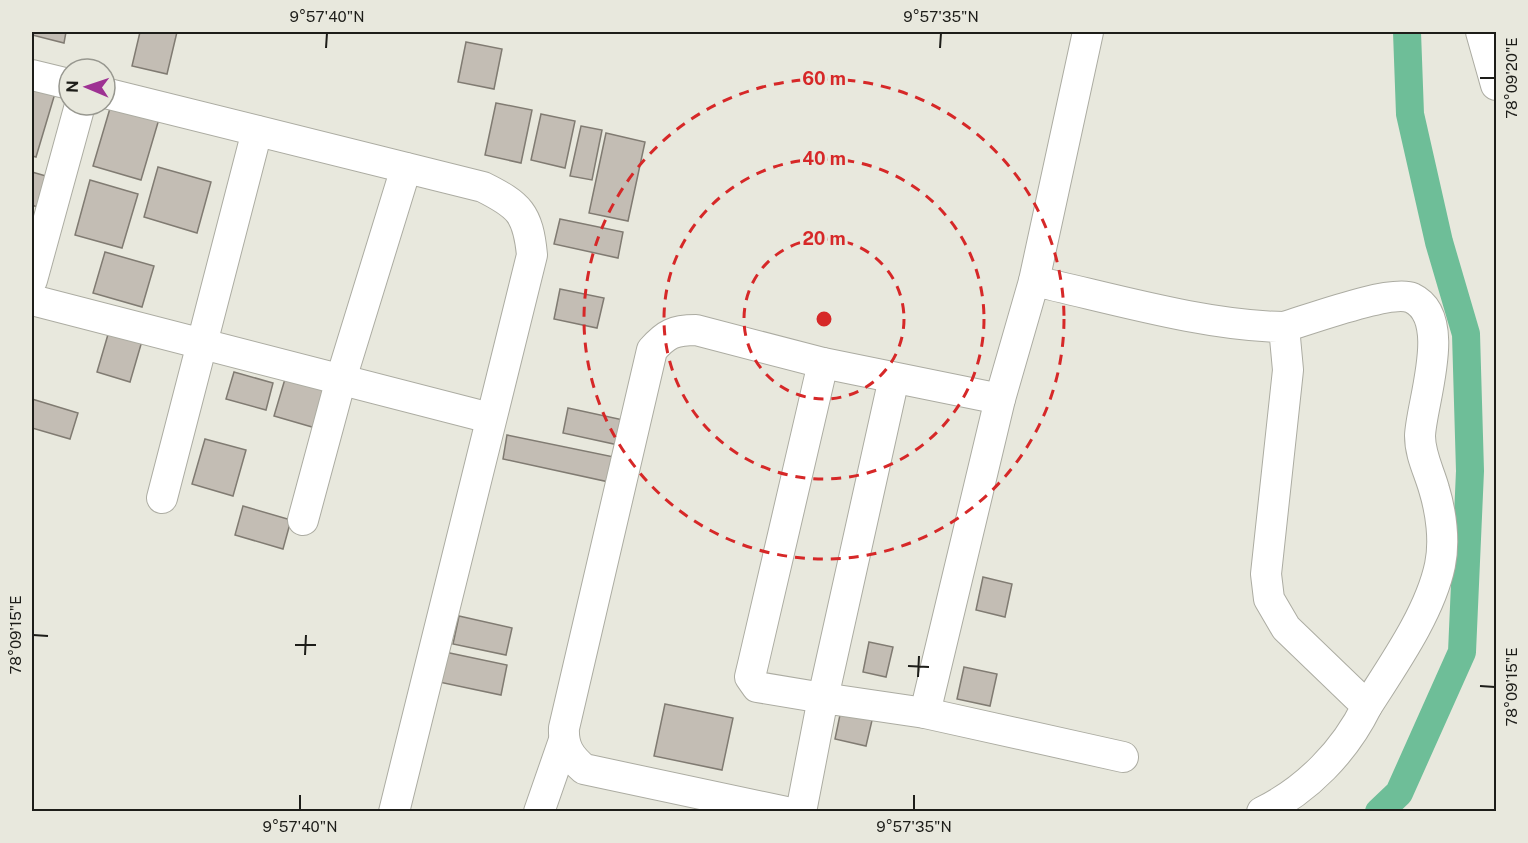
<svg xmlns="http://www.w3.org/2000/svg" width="1528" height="843" font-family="'Public Sans',sans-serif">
	<rect width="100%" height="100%" fill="#e8e8dd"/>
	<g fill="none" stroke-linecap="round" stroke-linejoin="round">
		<path stroke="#6ebe98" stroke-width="28" d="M1379 812 1399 793 1462 652 1470 471 1466 334 1439 242 1410 114 1407 32"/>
	</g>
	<g fill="#c3bdb4" stroke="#807b72" stroke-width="1.5">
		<path d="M32 32H66L64 43 32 35Z"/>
		<path d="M140 32H177L167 74 132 66Z"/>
		<path d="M466 42 502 49 494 89 458 82Z"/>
		<path d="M32 83 56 90 36 157 32 156Z"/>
		<path d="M496 103 532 110 521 163 485 155Z"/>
		<path d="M111 105 159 119 141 180 93 166Z"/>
		<path d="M541 114 575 121 565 168 531 160Z"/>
		<path d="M581 126 602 130 592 180 570 176Z"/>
		<path d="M606 133 645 142 628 221 589 213Z"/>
		<path d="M158 167 211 182 197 233 144 217Z"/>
		<path d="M32 172 46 176 37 207 32 205Z"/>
		<path d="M90 180 138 194 122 248 75 235Z"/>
		<path d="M560 219 623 232 618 258 554 244Z"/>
		<path d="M105 252 154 266 142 307 93 293Z"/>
		<path d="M560 289 604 298 597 328 554 319Z"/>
		<path d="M109 331 142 341 130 382 97 372Z"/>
		<path d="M234 372 273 383 266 410 226 399Z"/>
		<path d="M285 379 330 392 319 429 274 416Z"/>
		<path d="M32 399 78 413 70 439 32 428Z"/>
		<path d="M568 408 628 421 623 446 563 433Z"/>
		<path d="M507 435 614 457 609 482 503 459Z"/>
		<path d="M205 439 246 450 233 496 192 484Z"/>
		<path d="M243 506 291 520 283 549 235 535Z"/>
		<path d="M983 577 1012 584 1005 617 976 610Z"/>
		<path d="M459 616 512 628 506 655 453 644Z"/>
		<path d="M869 642 893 647 886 677 863 672Z"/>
		<path d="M445 652 507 665 501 695 439 682Z"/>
		<path d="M964 667 997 674 990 706 957 699Z"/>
		<path d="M665 704 733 718 722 770 654 756Z"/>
		<path d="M841 710 873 716 866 746 835 739Z"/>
	</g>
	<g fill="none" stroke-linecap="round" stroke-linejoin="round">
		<defs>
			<g id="minor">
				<path d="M1481 32 1496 85"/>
				<path d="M32 75 69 84"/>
				<path d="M105 93 483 187C519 205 528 213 532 255L394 812"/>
				<path d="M32 280 80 105"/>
				<path d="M1034 281C1111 298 1205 326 1284 327L1288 370 1266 574 1269 599 1286 628 1367 706C1345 751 1307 790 1262 812"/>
				<path d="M32 300 490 418"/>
				<path d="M1284 327C1308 320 1391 289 1412 298 1454 318 1421 403 1420 436 1420 455 1429 471 1434 489 1441 512 1445 541 1440 565 1430 613 1393 665 1367 706"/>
				<path d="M823 363 754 660 750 677 757 687 823 698 894 378"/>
				<path d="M162 498 257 131"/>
				<path d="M303 520 341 379 406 168"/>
				<path d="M925 713 1123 757"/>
				<path d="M539 812 563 743"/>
				<path d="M786 812 584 769C570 757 563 747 564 728L652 350C666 334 674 330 696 330L823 363 1000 399"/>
				<path d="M801 812 823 698 925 713 1000 399 1034 281 1088 32"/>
			</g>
		</defs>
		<use href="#minor" stroke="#acaca2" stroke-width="32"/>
		<use href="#minor" stroke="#fff" stroke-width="30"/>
	</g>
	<path fill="none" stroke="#1d1d19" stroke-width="2" d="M326 48 327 33M940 48 941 33M1480 78H1495M33 635 48 636M295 645H316M305 655 306 635M908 666 929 667M918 677 919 656M1480 686 1495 687M300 810V795M914 810V795"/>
	<g fill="none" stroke="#d62828" stroke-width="3" stroke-dasharray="10 8">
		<circle cx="824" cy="319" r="80"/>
		<circle cx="824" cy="319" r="160"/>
		<circle cx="824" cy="319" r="240"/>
	</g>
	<circle cx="824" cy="319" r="9" fill="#d62828" stroke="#e8e8dd" stroke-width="3"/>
	<g font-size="18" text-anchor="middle" font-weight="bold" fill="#d62828" stroke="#e8e8dd" stroke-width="6" stroke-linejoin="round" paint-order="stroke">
		<text x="824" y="85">60 m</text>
		<text x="824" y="165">40 m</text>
		<text x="824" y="245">20 m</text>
	</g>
	<rect width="1528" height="843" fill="none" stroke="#e8e8dd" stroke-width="66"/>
	<g transform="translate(87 87) rotate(272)"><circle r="28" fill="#e8e8dd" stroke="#97978f" stroke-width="1.5"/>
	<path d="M0-4.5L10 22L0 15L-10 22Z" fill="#9e3293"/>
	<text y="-9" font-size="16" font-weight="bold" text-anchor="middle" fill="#1d1d19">N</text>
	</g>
	<rect x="33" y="33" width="1462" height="777" fill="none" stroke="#1d1d19" stroke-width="2"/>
	<g font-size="15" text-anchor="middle" fill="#1d1d19">
		<text x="327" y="22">9°57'40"N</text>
		<text x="941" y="22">9°57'35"N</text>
		<text transform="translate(1512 78) rotate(-90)" y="5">78°09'20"E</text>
		<text transform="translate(16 635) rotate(-90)" y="5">78°09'15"E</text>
		<text transform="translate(1512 687) rotate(-90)" y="5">78°09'15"E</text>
		<text x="300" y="832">9°57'40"N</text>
		<text x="914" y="832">9°57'35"N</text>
	</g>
</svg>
